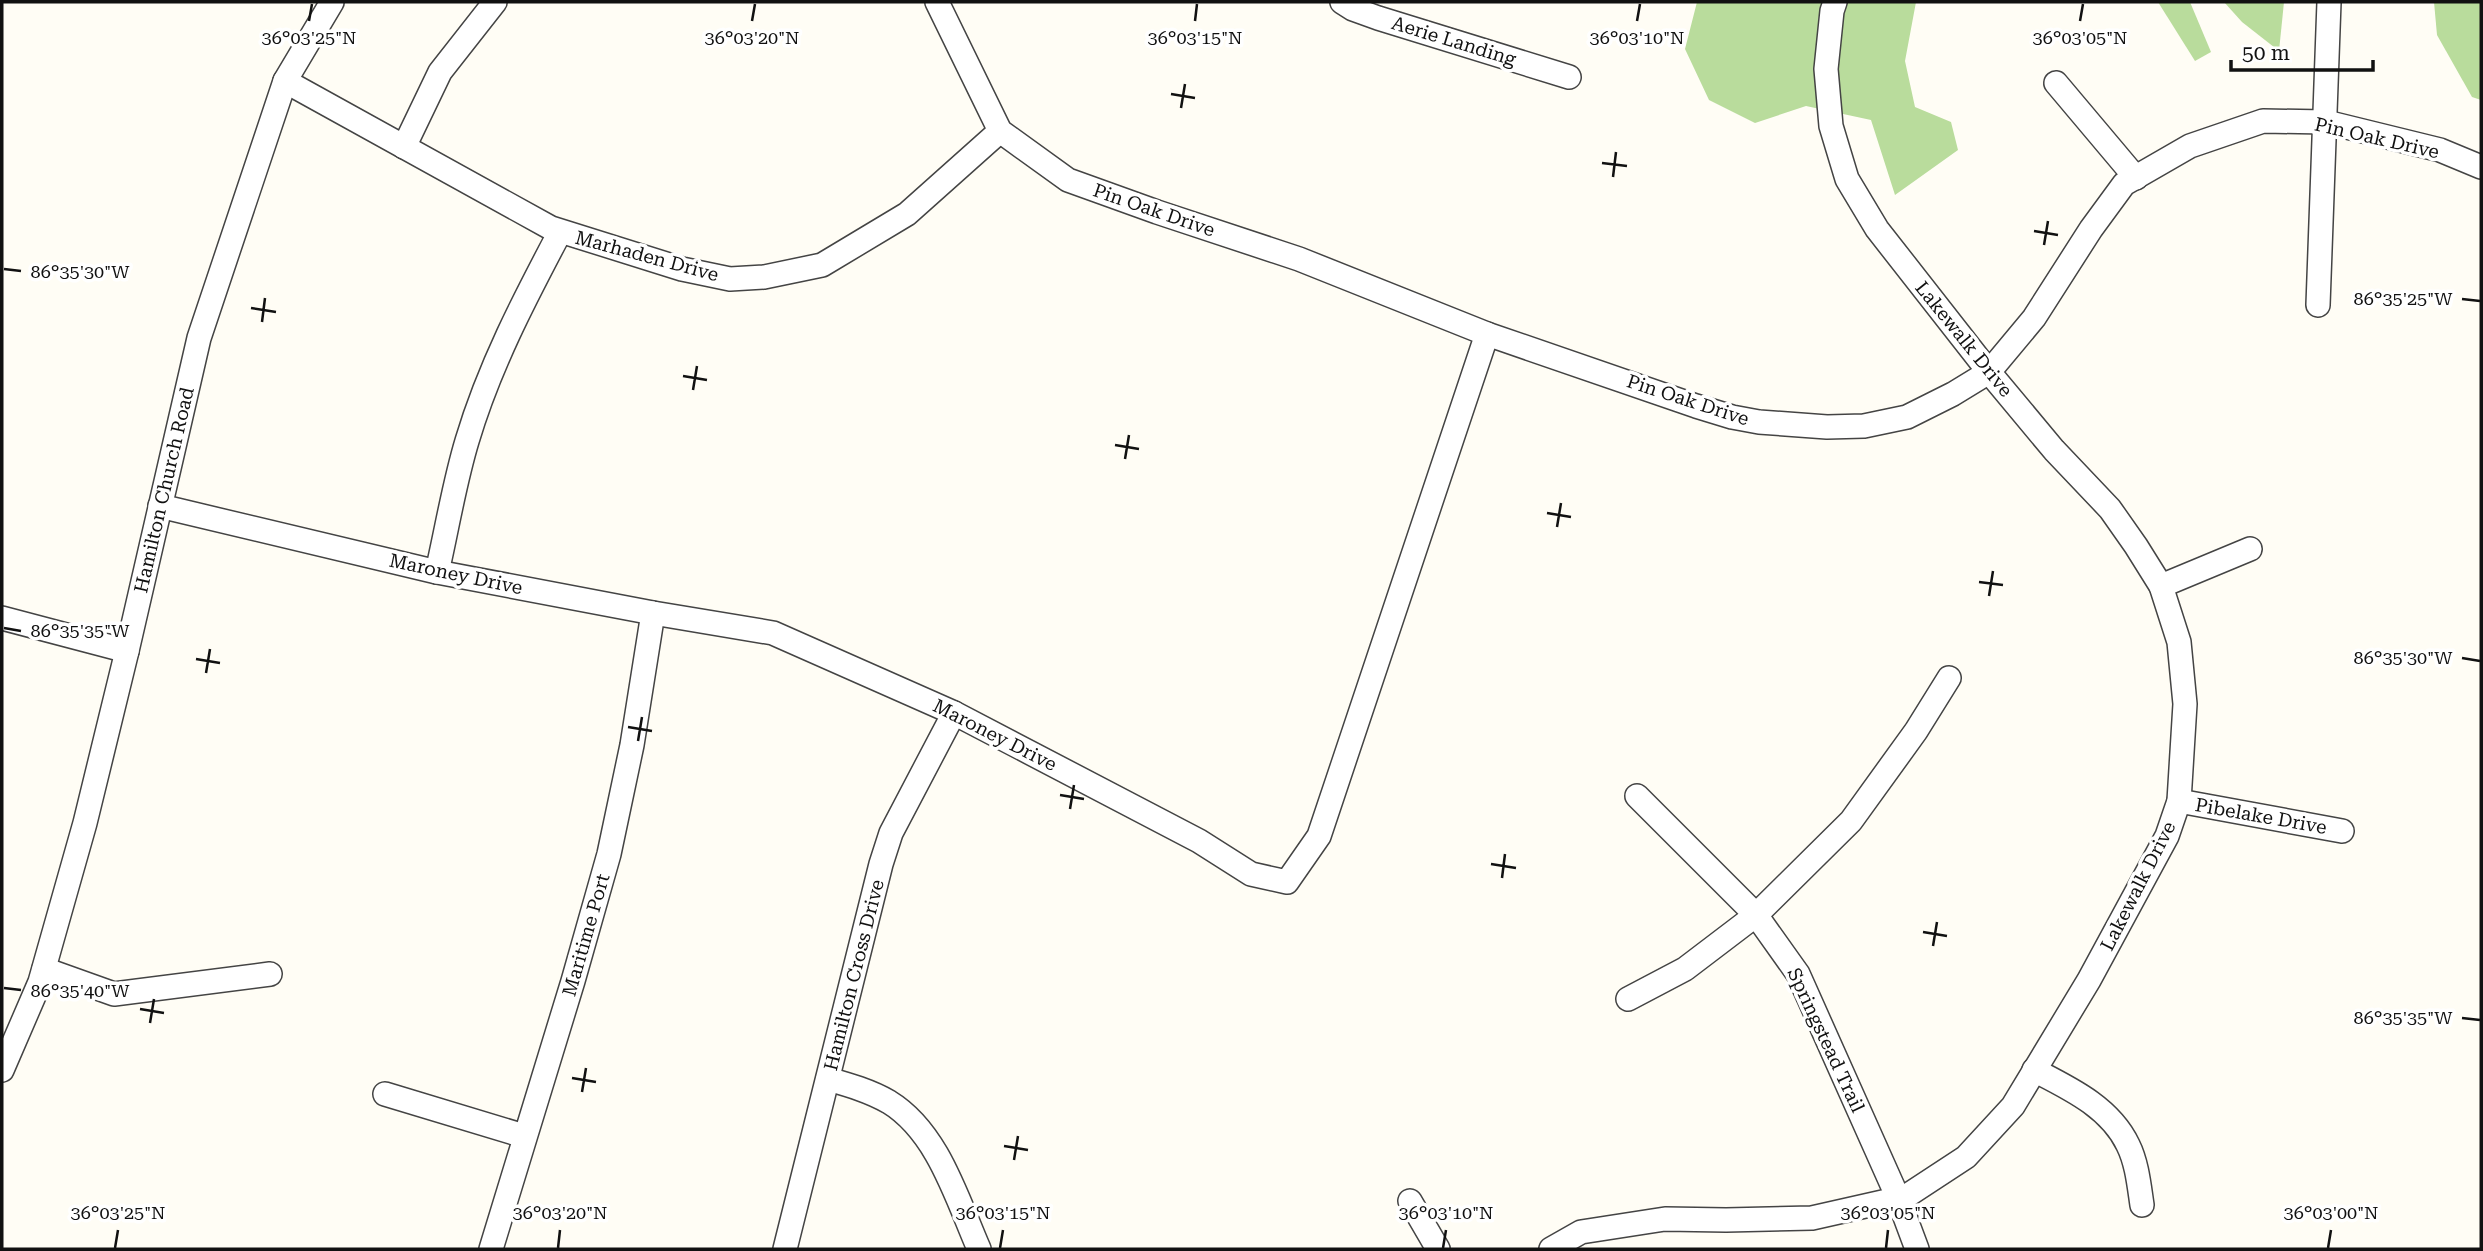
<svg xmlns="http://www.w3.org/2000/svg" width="2483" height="1251" font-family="'Roboto Serif',serif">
	<rect width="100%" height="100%" fill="#fffdf5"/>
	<g fill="#b9dc9c">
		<path d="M1697 2H1916L1905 61 1915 107 1951 122 1958 150 1895 195 1871 120 1806 106 1755 123 1709 100 1685 49Z"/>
		<path d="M2158 2H2190L2211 52 2195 61Z"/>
		<path d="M2224 2H2284L2279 51 2242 22Z"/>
		<path d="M2434 2H2481V100L2472 97 2437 35Z"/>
	</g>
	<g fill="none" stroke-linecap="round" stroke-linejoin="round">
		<defs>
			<g id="minor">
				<path d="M937 2 1000 131 1068 180 1157 212 1299 259 1487 334 1696 406 1732 417 1759 422 1827 427 1864 426 1907 417 1953 394 1989 372 2034 318 2091 229 2124 184 2190 146 2263 121 2326 122 2440 150 2481 167"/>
				<path d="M1342 2 1353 9 1378 18 1569 77"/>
				<path d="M285 81 551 228 682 269 730 279 764 277 822 265 907 214 1000 131"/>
				<path d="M2056 83 2136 178"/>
				<path d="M404 147 440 72 495 2"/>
				<path d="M2318 305 2329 2"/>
				<path d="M160 506 437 572 653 613 773 633 954 713 1199 841 1251 874 1287 882 1319 836 1487 334"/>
				<path d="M437 572C447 529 454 484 467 441 489 367 524 300 560 232"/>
				<path d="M2161 586 2250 549"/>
				<path d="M2 618 127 651"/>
				<path d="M1637 796 1756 915 1798 974 1898 1198 1917 1249"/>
				<path d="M2179 801 2342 831"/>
				<path d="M44 969 114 994 270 974"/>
				<path d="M1628 999 1685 969 1756 915 1851 821 1916 731 1949 678"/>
				<path d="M2 1070 40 982 85 823 127 651 199 338 285 81 332 2"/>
				<path d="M2034 1070C2069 1088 2110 1107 2128 1145 2137 1163 2139 1185 2142 1205"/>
				<path d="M828 1079C849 1085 870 1091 889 1102 938 1132 957 1199 979 1249"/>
				<path d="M385 1094 524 1136"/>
				<path d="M1410 1201 1438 1249"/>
				<path d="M491 1249 573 981 609 854 632 745 653 613"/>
				<path d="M785 1249 881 864 891 833 954 713"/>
				<path d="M1551 1249 1581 1232 1665 1219 1726 1220 1812 1218 1905 1197 1966 1157 2013 1106 2089 980 2167 836 2179 801 2185 704 2179 642 2161 586 2136 546 2110 509 2054 450 1989 372 1877 229 1847 179 1831 126 1826 69 1832 11 1835 2"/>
			</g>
		</defs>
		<use href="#minor" stroke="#444" stroke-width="26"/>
		<use href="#minor" stroke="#fff" stroke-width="23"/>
	</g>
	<path fill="none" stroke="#111" stroke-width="2.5" d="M309 21 312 4M752 21 755 4M1195 21 1197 4M1637 21 1640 4M2080 21 2083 4M1171 94 1195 98M1181 108 1185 84M1602 163 1627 166M1613 177 1616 152M2034 231 2058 235M2044 245 2048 221M4 269 21 271M2462 299 2480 301M251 308 276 312M262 322 265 298M683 376 707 380M693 390 697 366M1115 445 1139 449M1125 459 1129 435M1547 513 1571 517M1557 527 1561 503M1979 582 2003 585M1989 596 1993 571M4 628 21 631M2462 658 2480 661M196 659 220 663M206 673 210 649M628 727 652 731M638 741 642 717M1060 795 1084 799M1070 809 1074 785M1491 864 1516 868M1502 878 1505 854M1923 932 1947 936M1933 946 1937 922M4 988 21 990M140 1009 164 1013M2462 1018 2480 1020M150 1023 154 999M572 1078 596 1082M582 1092 586 1068M1004 1146 1028 1150M1014 1160 1018 1136M115 1248 118 1230M558 1248 560 1230M1000 1248 1003 1230M1443 1248 1446 1230M1886 1248 1888 1230M2328 1248 2331 1230"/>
	<g text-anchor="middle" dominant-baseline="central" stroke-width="7" stroke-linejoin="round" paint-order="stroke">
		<g font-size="19" fill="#111" stroke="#fff">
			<text transform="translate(1454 41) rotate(17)">Aerie Landing</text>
			<text transform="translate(2377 138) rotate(13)">Pin Oak Drive</text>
			<text transform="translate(1154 210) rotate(19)">Pin Oak Drive</text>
			<text transform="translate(647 256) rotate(15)">Marhaden Drive</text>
			<text transform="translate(1964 339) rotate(51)">Lakewalk Drive</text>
			<text transform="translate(1688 400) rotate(18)">Pin Oak Drive</text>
			<text transform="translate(164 490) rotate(-77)">Hamilton Church Road</text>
			<text transform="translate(456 574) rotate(12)">Maroney Drive</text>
			<text transform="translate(995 735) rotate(27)">Maroney Drive</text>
			<text transform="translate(2261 816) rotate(10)">Pibelake Drive</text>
			<text transform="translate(2138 886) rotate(-63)">Lakewalk Drive</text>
			<text transform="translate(586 935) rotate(-74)">Maritime Port</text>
			<text transform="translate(854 975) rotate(-76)">Hamilton Cross Drive</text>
			<text transform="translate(1826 1040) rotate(65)">Springstead Trail</text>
		</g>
	</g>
	<g font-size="18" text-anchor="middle" fill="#111" stroke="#fff" stroke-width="7" stroke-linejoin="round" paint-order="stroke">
		<text x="309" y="44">36°03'25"N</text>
		<text x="752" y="44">36°03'20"N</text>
		<text x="1195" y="44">36°03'15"N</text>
		<text x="1637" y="44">36°03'10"N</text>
		<text x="2080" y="44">36°03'05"N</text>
		<text x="80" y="278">86°35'30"W</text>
		<text x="2403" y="305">86°35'25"W</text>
		<text x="80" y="637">86°35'35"W</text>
		<text x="2403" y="664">86°35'30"W</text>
		<text x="80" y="997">86°35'40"W</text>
		<text x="2403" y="1024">86°35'35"W</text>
		<text x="118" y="1219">36°03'25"N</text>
		<text x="560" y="1219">36°03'20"N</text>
		<text x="1003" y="1219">36°03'15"N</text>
		<text x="1446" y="1219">36°03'10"N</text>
		<text x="1888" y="1219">36°03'05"N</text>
		<text x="2331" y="1219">36°03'00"N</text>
	</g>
	<rect width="2483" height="1251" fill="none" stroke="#111111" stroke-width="7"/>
	<path d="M2231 60v10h142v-10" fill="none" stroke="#111111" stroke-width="3.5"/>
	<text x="2242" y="60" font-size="21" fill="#111111" stroke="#ffffff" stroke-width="5" paint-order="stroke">50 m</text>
</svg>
